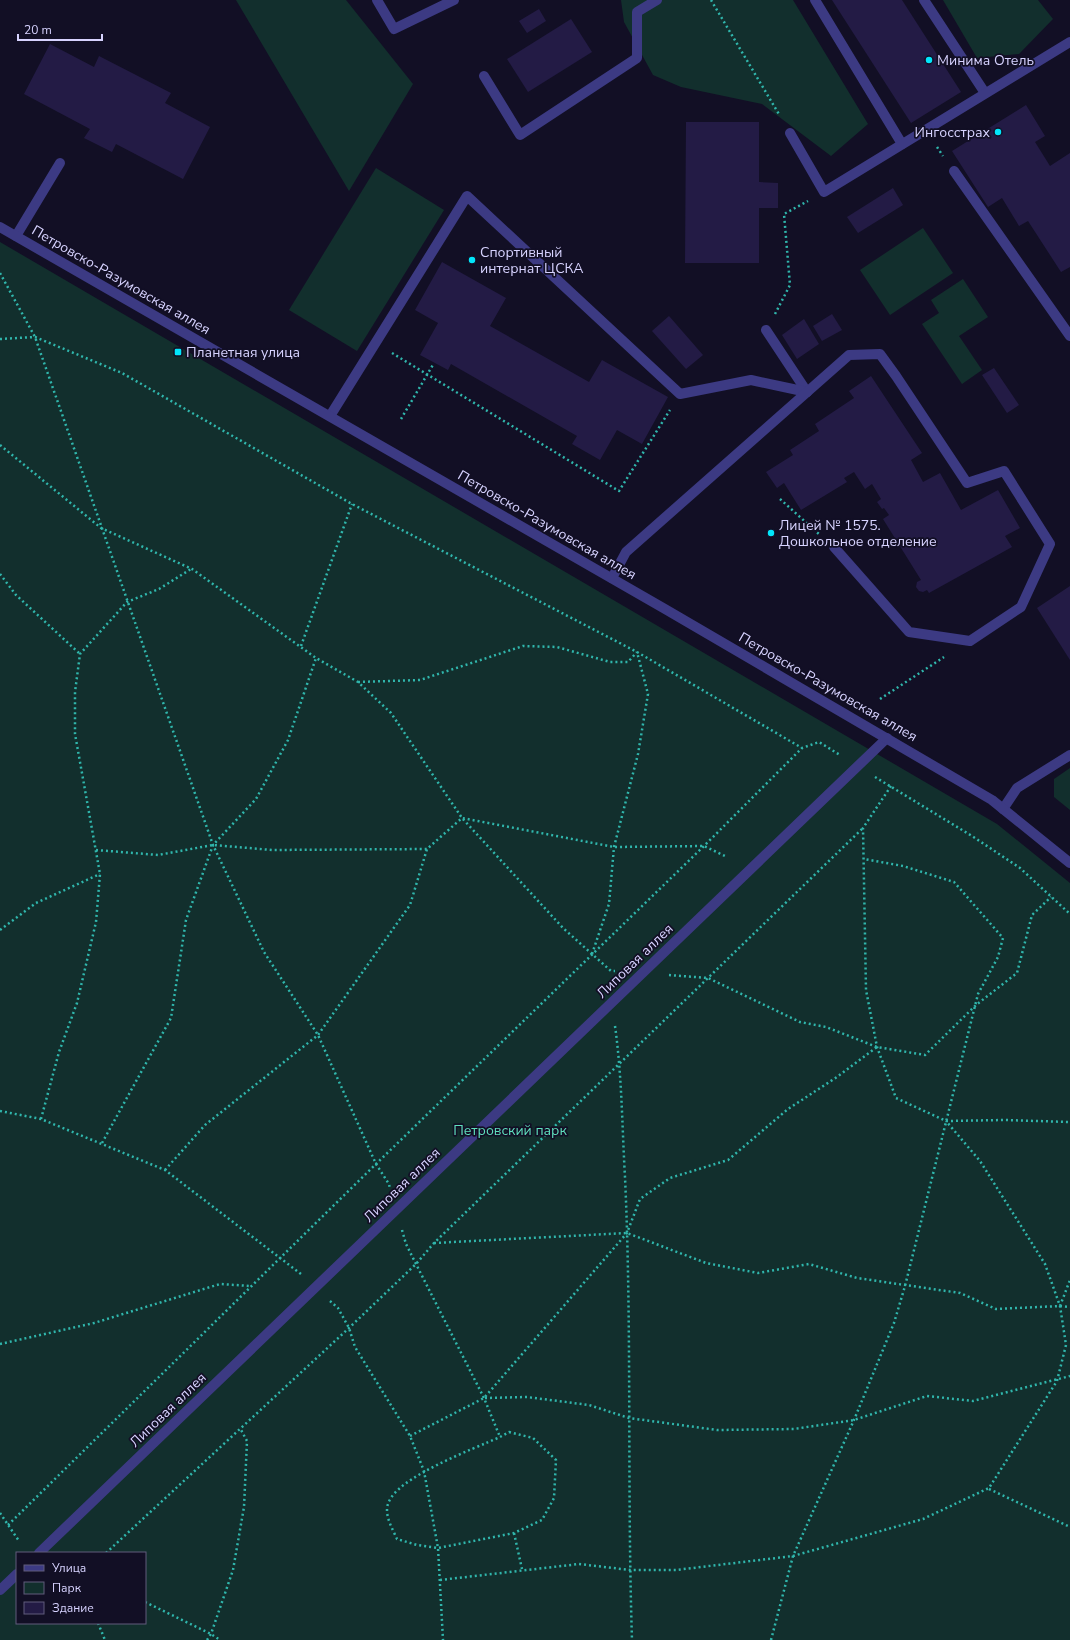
<svg xmlns="http://www.w3.org/2000/svg" width="1070" height="1640" font-family="'Nunito Sans',sans-serif">
	<rect width="100%" height="100%" fill="#120f25"/>
	<g fill="#122f2d" fill-rule="evenodd">
		<path d="M236 0H346L413 84 349 191Z"/>
		<path d="M621 0H793L868 124 831 156 762 104 681 87 653 75 624 22Z"/>
		<path d="M943 0H1038L1053 19 1019 54 977 58Z"/>
		<path d="M376 168 444 210 357 351 289 310Z"/>
		<path d="M923 228 953 273 890 315 860 270Z"/>
		<path d="M0 242 997 824 1070 883V1640H0ZM17 1553H145V1623H17Z"/>
		<path d="M963 279 988 317 959 336 982 370 962 384 922 324 939 313 931 300Z"/>
		<path d="M1070 768V810L1054 797V779Z"/>
	</g>
	<g fill="#231b45">
		<path d="M832 0H902L961 92 911 123Z"/>
		<path d="M539 9 546 21 527 33 519 21Z"/>
		<path d="M571 19 592 52 528 92 507 59Z"/>
		<path d="M50 44 94 67 99 56 171 93 165 103 210 127 183 179 116 144 112 152 84 138 90 129 24 94Z"/>
		<path d="M1026 105 1045 136 1035 142 1050 166 1070 153V267L1061 272 1028 221 1019 226 1002 198 988 207 952 151Z"/>
		<path d="M686 122H759V182L778 183V208H759V263H685Z"/>
		<path d="M893 188 903 205 858 233 847 217Z"/>
		<path d="M442 262 506 298 490 326 589 382 602 360 668 397 642 444 617 430 600 460 572 444 577 436 451 364 448 370 420 355 438 323 415 310Z"/>
		<path d="M832 314 842 330 822 341 813 326Z"/>
		<path d="M669 316 703 355 686 369 652 331Z"/>
		<path d="M804 319 819 344 797 359 782 335Z"/>
		<path d="M994 368 1019 405 1007 413 982 375Z"/>
		<path d="M871 376 922 453 911 460 923 482 940 473 961 510 998 490 1020 528 1005 536 1012 547 929 593 927 590 923 592 919 591 916 587 917 582 921 580 883 519 889 515 884 508 882 509 877 502 881 499 872 484 865 489 854 472 844 478 847 482 801 510 784 483 777 488 766 472 793 455 790 450 819 431 815 424 854 398 849 391Z"/>
		<path d="M1070 586V660L1037 608Z"/>
	</g>
	<g fill="none" stroke-linecap="round" stroke-linejoin="round">
		<g stroke="#30b6ac" stroke-width="2.5" stroke-dasharray="2 3" stroke-linecap="butt">
			<path d="M711 0 780 116"/>
			<path d="M937 147 943 156"/>
			<path d="M0 273 35 337 213 845 264 952 318 1035 376 1164 389 1184 390 1189"/>
			<path d="M775 314 790 285 784 214 808 201"/>
			<path d="M0 339 35 337 122 373 352 504 637 652 802 748 819 742 840 755"/>
			<path d="M392 353 619 491 670 410"/>
			<path d="M401 419 434 363"/>
			<path d="M0 445 101 528 192 569 316 658 358 682 391 713 462 818 563 928 611 971H615"/>
			<path d="M780 499 820 535"/>
			<path d="M0 574 16 595 80 654"/>
			<path d="M301 646 352 504"/>
			<path d="M358 682 420 680 523 646 557 647 610 662H628L637 652"/>
			<path d="M880 699 944 657"/>
			<path d="M875 777 972 836 1020 868 1070 914"/>
			<path d="M891 786 863 828 866 990 877 1047 896 1098 946 1121 1004 1120 1070 1122"/>
			<path d="M96 850 158 855 213 845 272 850 427 849"/>
			<path d="M0 930 36 903 100 874"/>
			<path d="M592 954 609 904 614 847 638 754 648 694 637 652"/>
			<path d="M669 975 708 978 800 1022 826 1027 877 1047 925 1055 976 1005 1017 973 1032 915 1051 897"/>
			<path d="M615 1026C622 1076 622 1126 625 1177 632 1331 627 1486 632 1640"/>
			<path d="M0 1111 41 1119 165 1170 301 1274"/>
			<path d="M41 1119 59 1052 77 1003 96 922 100 874 75 734V692L80 654 127 602 159 589 191 569"/>
			<path d="M102 1143 171 1018 186 920 213 845 256 799 288 740 316 658"/>
			<path d="M165 1170 205 1125 318 1035 410 905 427 849 462 818 614 847 704 846 725 856"/>
			<path d="M402 1230 406 1244 416 1264 484 1398 500 1437"/>
			<path d="M434 1243 627 1233 706 1263 758 1273 809 1264 857 1278 960 1293 996 1309 1060 1306 1070 1280"/>
			<path d="M330 1301 338 1308 349 1328 355 1347 410 1436 424 1471 438 1548 443 1640"/>
			<path d="M1060 1306 1070 1307"/>
			<path d="M0 1344 94 1323 220 1284 250 1286"/>
			<path d="M485 1398 527 1397 589 1405 629 1418 717 1430 794 1429 854 1420 927 1396 973 1401 1070 1376"/>
			<path d="M509 1432 533 1438 556 1460 554 1498 542 1520 514 1533 438 1548 417 1545 397 1539C393 1530 384 1515 388 1504 396 1477 474 1449 500 1437Z"/>
			<path d="M410 1436 484 1398 627 1233 640 1199 670 1178 728 1160 788 1109 837 1077 877 1047"/>
			<path d="M989 1489 1070 1527"/>
			<path d="M0 1513 19 1541"/>
			<path d="M8 1525 376 1164 704 846 802 748"/>
			<path d="M514 1533 522 1569"/>
			<path d="M106 1553 349 1328 416 1264 434 1243 863 828"/>
			<path d="M440 1580 579 1564 630 1570H676L793 1556 923 1519 989 1488 1057 1381 1066 1345 1060 1306 1045 1264 980 1161 946 1121"/>
			<path d="M145 1602 211 1634 220 1640"/>
			<path d="M98 1623 105 1640"/>
			<path d="M207 1640 211 1634 233 1570 244 1507 247 1441 240 1428"/>
			<path d="M771 1640 793 1556 854 1420 894 1323 905 1286 978 994 998 957 1003 938 954 882 903 866 864 859"/>
		</g>
		<g stroke="#3c3a83" stroke-width="10">
			<path d="M377 0 394 29 454 0"/>
			<path d="M815 0 902 144"/>
			<path d="M924 0 985 93"/>
			<path d="M484 76 520 135 637 58V12L657 0"/>
			<path d="M790 133 824 192 1070 42"/>
			<path d="M954 171 1070 336"/>
			<path d="M16 236 60 163"/>
			<path d="M766 330 807 392"/>
			<path d="M330 416 467 196 680 394 751 380 807 392"/>
			<path d="M612 578 626 552 849 355 880 354 896 376 967 483 1004 471 1050 544 1021 607 970 641 909 632 834 547"/>
			<path d="M1003 809 1017 788 1070 755"/>
		</g>
		<g stroke="#3c3a83" stroke-width="10">
			<path d="M39 1553 887 738"/>
			<path d="M0 1590 17 1574"/>
		</g>
		<path stroke="#3c3a83" stroke-width="10" d="M0 227 665 609 992 800 1070 863"/>
	</g>
	<g fill="#02e6fb" stroke="#120f25" stroke-width="1.5">
		<circle cx="929" cy="60" r="4"/>
		<circle cx="998" cy="132" r="4"/>
		<circle cx="472" cy="260" r="4"/>
		<rect x="174" y="348" width="8" height="8" rx="2"/>
		<circle cx="771" cy="533" r="4"/>
	</g>
	<g text-anchor="middle" dominant-baseline="central" stroke-width="3.5" stroke-linejoin="round" paint-order="stroke">
		<g font-size="14" fill="#d7d3ff" stroke="#120f25" text-anchor="start">
			<text x="937" y="60">Минима Отель</text>
			<text x="990" y="132" text-anchor="end">Ингосстрах</text>
			<text x="480" y="252">Спортивный<tspan x="480" dy="16">интернат ЦСКА</tspan></text>
			<text x="186" y="352">Планетная улица</text>
			<text x="779" y="525">Лицей № 1575.<tspan x="779" dy="16">Дошкольное отделение</tspan></text>
		</g>
		<g font-size="14" fill="#d7d3ff" stroke="#120f25">
			<text transform="translate(121 280) rotate(30)">Петровско-Разумовская аллея</text>
			<text transform="translate(547 525) rotate(30)">Петровско-Разумовская аллея</text>
			<text transform="translate(828 687) rotate(30)">Петровско-Разумовская аллея</text>
			<text transform="translate(635 961) rotate(-44)">Липовая аллея</text>
			<text transform="translate(402 1185) rotate(-44)">Липовая аллея</text>
			<text transform="translate(168 1410) rotate(-44)">Липовая аллея</text>
		</g>
		<g font-size="14" fill="#5fdfbd" stroke="#120f25">
			<text x="510" y="1130">Петровский парк</text>
		</g>
	</g>
	<rect x="16" y="1552" width="130" height="72" fill="#120f25" stroke="#615d7c"/>
	<rect x="24" y="1565" width="20" height="6" fill="#3c3a83" stroke="#615d7c"/>
	<text x="52" y="1572" font-size="12" fill="#d7d3ff">Улица</text>
	<rect x="24" y="1582" width="20" height="12" fill="#122f2d" stroke="#615d7c"/>
	<text x="52" y="1592" font-size="12" fill="#d7d3ff">Парк</text>
	<rect x="24" y="1602" width="20" height="12" fill="#231b45" stroke="#615d7c"/>
	<text x="52" y="1612" font-size="12" fill="#d7d3ff">Здание</text>
	<path d="M18 34v6h84v-6" fill="none" stroke="#d7d3ff" stroke-width="2"/>
	<text x="24" y="34" font-size="12" fill="#d7d3ff" stroke="#120f25" stroke-width="3" paint-order="stroke">20 m</text>
</svg>
